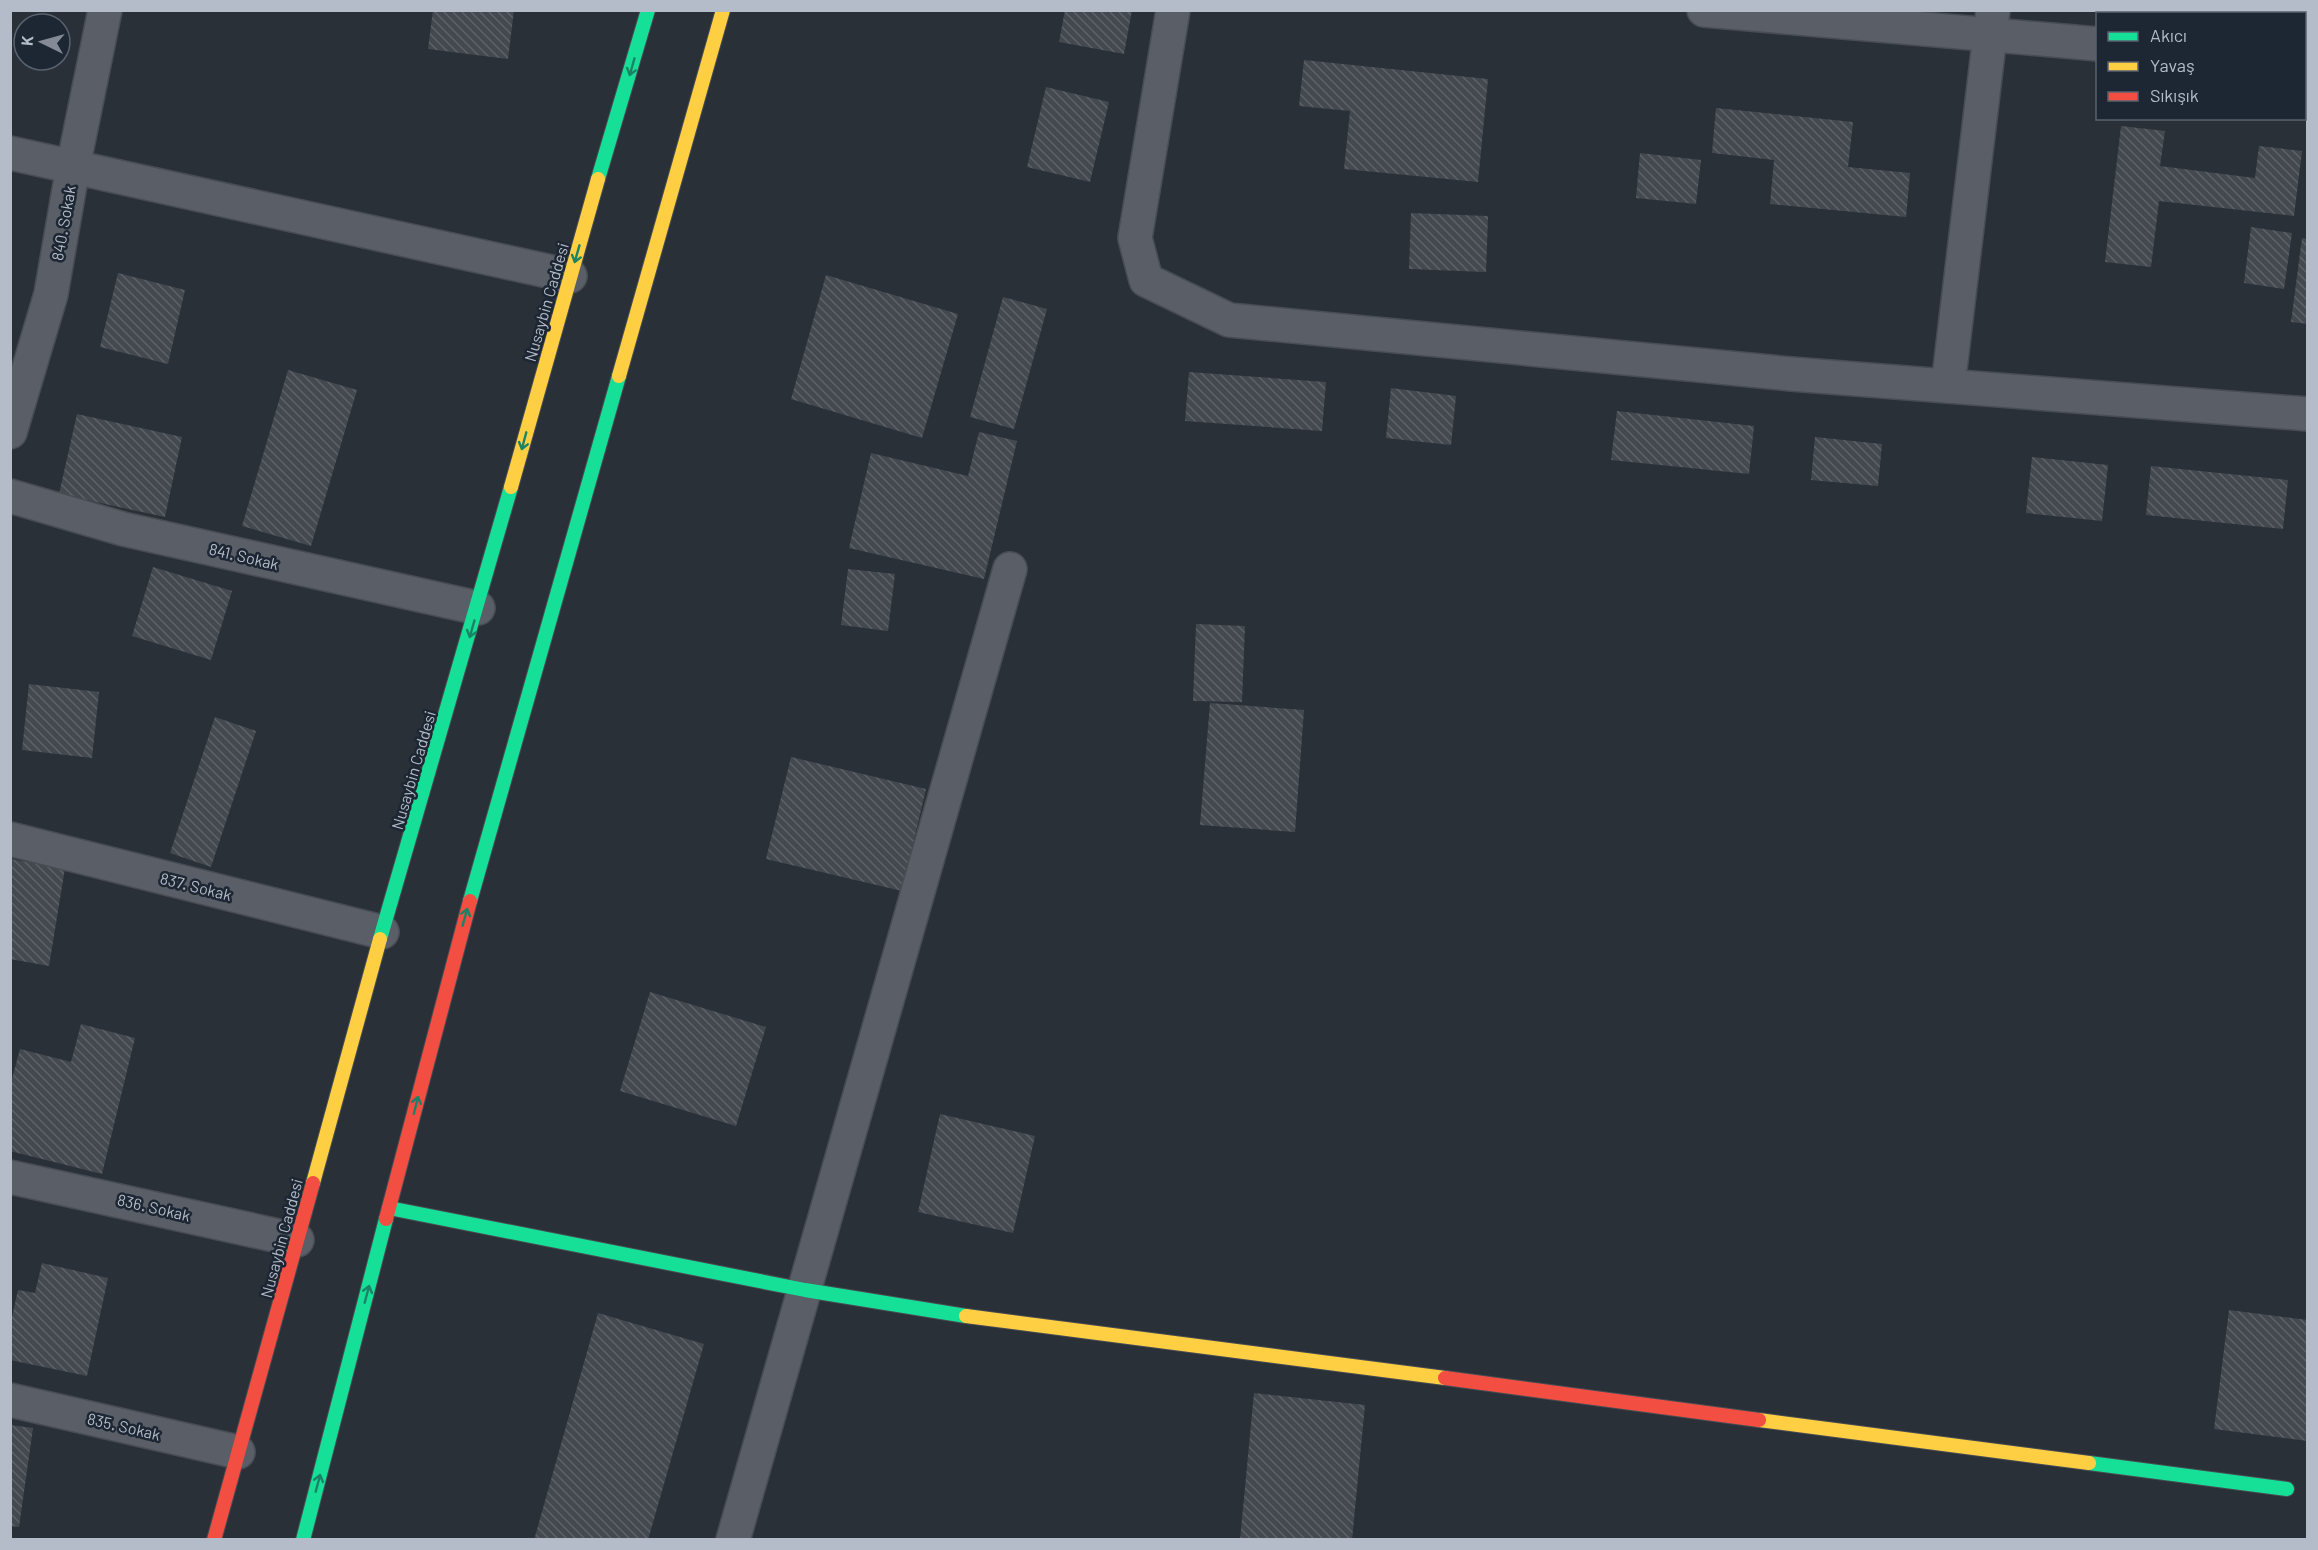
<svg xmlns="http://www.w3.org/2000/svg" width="2318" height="1550" font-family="Barlow,sans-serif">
	<defs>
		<pattern id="building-back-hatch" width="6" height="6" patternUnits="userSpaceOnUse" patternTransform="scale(1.5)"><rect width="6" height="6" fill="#444950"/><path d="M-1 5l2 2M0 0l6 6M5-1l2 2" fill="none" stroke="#5d6168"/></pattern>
	</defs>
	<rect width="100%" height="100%" fill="#2a3038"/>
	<g fill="url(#building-back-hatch)">
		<path d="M433 10H514L508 59 428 49Z"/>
		<path d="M1065 10H1132L1124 54 1059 42Z"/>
		<path d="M1304 60 1488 79 1478 182 1344 169 1350 111 1299 106Z"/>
		<path d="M1046 87 1109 102 1090 182 1027 167Z"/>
		<path d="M1716 108 1853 122 1848 167 1910 173 1906 217 1770 204 1774 160 1712 153Z"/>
		<path d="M2121 126 2165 131 2160 166 2255 178 2259 146 2302 151 2294 216 2159 201 2151 267 2105 262Z"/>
		<path d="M1640 153 1701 160 1696 204 1636 198Z"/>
		<path d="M1411 213 1488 216 1486 272 1409 269Z"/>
		<path d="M2251 227 2292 233 2284 289 2244 283Z"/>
		<path d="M2302 238 2308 239V324L2291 322Z"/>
		<path d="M118 273 185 290 168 364 100 347Z"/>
		<path d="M826 275 958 314 922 438 791 399Z"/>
		<path d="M1003 297 1047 309 1014 429 970 417Z"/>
		<path d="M288 370 357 390 311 546 242 526Z"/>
		<path d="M1189 372 1326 382 1322 431 1185 421Z"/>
		<path d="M1391 388 1456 396 1451 445 1386 438Z"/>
		<path d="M1617 411 1754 426 1749 474 1611 460Z"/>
		<path d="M77 414 182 437 165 517 59 494Z"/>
		<path d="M979 432 1017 441 984 579 849 548 871 453 968 476Z"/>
		<path d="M1815 437 1882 444 1878 486 1811 480Z"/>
		<path d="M2032 457 2108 465 2102 521 2026 513Z"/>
		<path d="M2151 466 2288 480 2283 529 2146 515Z"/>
		<path d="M153 567 232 591 211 660 132 636Z"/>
		<path d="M848 569 895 574 888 631 841 625Z"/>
		<path d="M1196 624 1245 626 1242 702 1193 701Z"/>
		<path d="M29 684 99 692 92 758 22 750Z"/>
		<path d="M1210 703 1304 710 1295 832 1200 825Z"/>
		<path d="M215 717 256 731 211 867 170 853Z"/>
		<path d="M791 757 926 789 902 891 766 859Z"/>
		<path d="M10 859 65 868 49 966 10 959Z"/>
		<path d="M650 992 766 1027 736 1126 620 1091Z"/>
		<path d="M81 1024 135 1038 102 1174 10 1151V1086L20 1049 71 1062Z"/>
		<path d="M940 1114 1035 1136 1013 1233 918 1212Z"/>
		<path d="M42 1263 108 1278 87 1376 10 1360V1326L18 1290 35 1293Z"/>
		<path d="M2229 1310 2308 1320V1441L2214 1429Z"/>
		<path d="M598 1313 704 1344 648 1540H534Z"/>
		<path d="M1254 1393 1365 1405 1352 1540H1240Z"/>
		<path d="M10 1425 33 1428 19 1527 10 1526Z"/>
	</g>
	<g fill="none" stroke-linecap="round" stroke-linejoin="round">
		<defs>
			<g id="street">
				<path d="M1173 10 1135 238 1146 280 1229 320 1791 374 2308 414"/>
				<path d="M1704 10 2098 44"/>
				<path d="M2304 61H2308"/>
				<path d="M10 153 570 276"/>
				<path d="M1948 386 1993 10"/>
				<path d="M10 432 51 294 73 167 105 10"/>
				<path d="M10 496 123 529 478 608"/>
				<path d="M10 839 382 932"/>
				<path d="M10 1177 297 1240"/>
				<path d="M10 1400 238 1452"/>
				<path d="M733 1540 1010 569"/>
			</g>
			<g id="fast">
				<path d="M598 179 648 10"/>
				<path d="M470 901 619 376"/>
				<path d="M380 939 511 487"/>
				<path d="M389 1208 805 1290 966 1316"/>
				<path d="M2089 1463 2287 1489"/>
				<path d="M303 1540 386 1219"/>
			</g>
			<g id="slow">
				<path d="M619 376 723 10"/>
				<path d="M511 487 598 179"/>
				<path d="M313 1183 380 939"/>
				<path d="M966 1316 1445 1378"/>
				<path d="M1759 1420 2089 1463"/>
			</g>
			<g id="jam">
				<path d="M386 1219 470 901"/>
				<path d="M1445 1378 1759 1420"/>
				<path d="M214 1540 313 1183"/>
			</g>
		</defs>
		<use href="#street" stroke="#484c53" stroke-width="36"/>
		<use href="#fast" stroke="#484c53" stroke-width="16"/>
		<use href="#slow" stroke="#484c53" stroke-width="16"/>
		<use href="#jam" stroke="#484c53" stroke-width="16"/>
		<use href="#street" stroke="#5a5e66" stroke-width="33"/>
		<use href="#fast" stroke="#16e098" stroke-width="14"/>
		<use href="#slow" stroke="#ffcf43" stroke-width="14"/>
		<use href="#jam" stroke="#f24e42" stroke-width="14"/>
	</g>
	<defs><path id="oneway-shaft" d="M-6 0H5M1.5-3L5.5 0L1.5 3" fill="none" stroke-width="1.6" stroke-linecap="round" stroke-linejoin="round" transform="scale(1.5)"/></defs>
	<g stroke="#1a8366">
		<use href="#oneway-shaft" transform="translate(632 67) rotate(106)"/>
		<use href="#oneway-shaft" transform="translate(577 254) rotate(106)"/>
		<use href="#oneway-shaft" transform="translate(524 441) rotate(105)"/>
		<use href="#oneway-shaft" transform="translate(472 629) rotate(106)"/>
		<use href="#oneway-shaft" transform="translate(465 917) rotate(-74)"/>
		<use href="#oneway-shaft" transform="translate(416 1105) rotate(-76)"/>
		<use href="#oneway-shaft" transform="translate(367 1294) rotate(-75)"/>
		<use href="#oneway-shaft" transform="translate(318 1483) rotate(-75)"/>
	</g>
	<g text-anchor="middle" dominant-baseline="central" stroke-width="5" stroke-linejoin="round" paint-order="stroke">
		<g font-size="16" fill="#b4bcc9" stroke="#1d2633">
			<text transform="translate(63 223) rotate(-80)">840. Sokak</text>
			<text transform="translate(546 302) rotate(-74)">Nusaybin Caddesi</text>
			<text transform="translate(244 556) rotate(13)">841. Sokak</text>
			<text transform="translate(413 770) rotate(-74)">Nusaybin Caddesi</text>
			<text transform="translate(196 886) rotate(14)">837. Sokak</text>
			<text transform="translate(154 1207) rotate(13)">836. Sokak</text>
			<text transform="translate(281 1238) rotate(-75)">Nusaybin Caddesi</text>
			<text transform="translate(124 1426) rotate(13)">835. Sokak</text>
		</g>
	</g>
	<rect width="2318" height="1550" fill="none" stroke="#b4bcc9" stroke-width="24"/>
	<rect x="2096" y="12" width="210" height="108" fill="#1d2633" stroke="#59626f" stroke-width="1.5"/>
	<rect x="2108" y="32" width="30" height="9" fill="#16e098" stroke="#59626f" stroke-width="1.5"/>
	<text x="2150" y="42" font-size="18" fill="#b4bcc9">Akıcı</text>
	<rect x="2108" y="62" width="30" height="9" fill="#ffcf43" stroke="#59626f" stroke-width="1.5"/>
	<text x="2150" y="72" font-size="18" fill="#b4bcc9">Yavaş</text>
	<rect x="2108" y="92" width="30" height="9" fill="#f24e42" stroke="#59626f" stroke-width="1.5"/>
	<text x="2150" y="102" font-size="18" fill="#b4bcc9">Sıkışık</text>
	<g transform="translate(42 42) rotate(275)"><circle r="28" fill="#1d2633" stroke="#59626f" stroke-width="1.5"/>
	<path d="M0-4.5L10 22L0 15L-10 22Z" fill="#848b96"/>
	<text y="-9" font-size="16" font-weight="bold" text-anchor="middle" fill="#b4bcc9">K</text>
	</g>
</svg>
